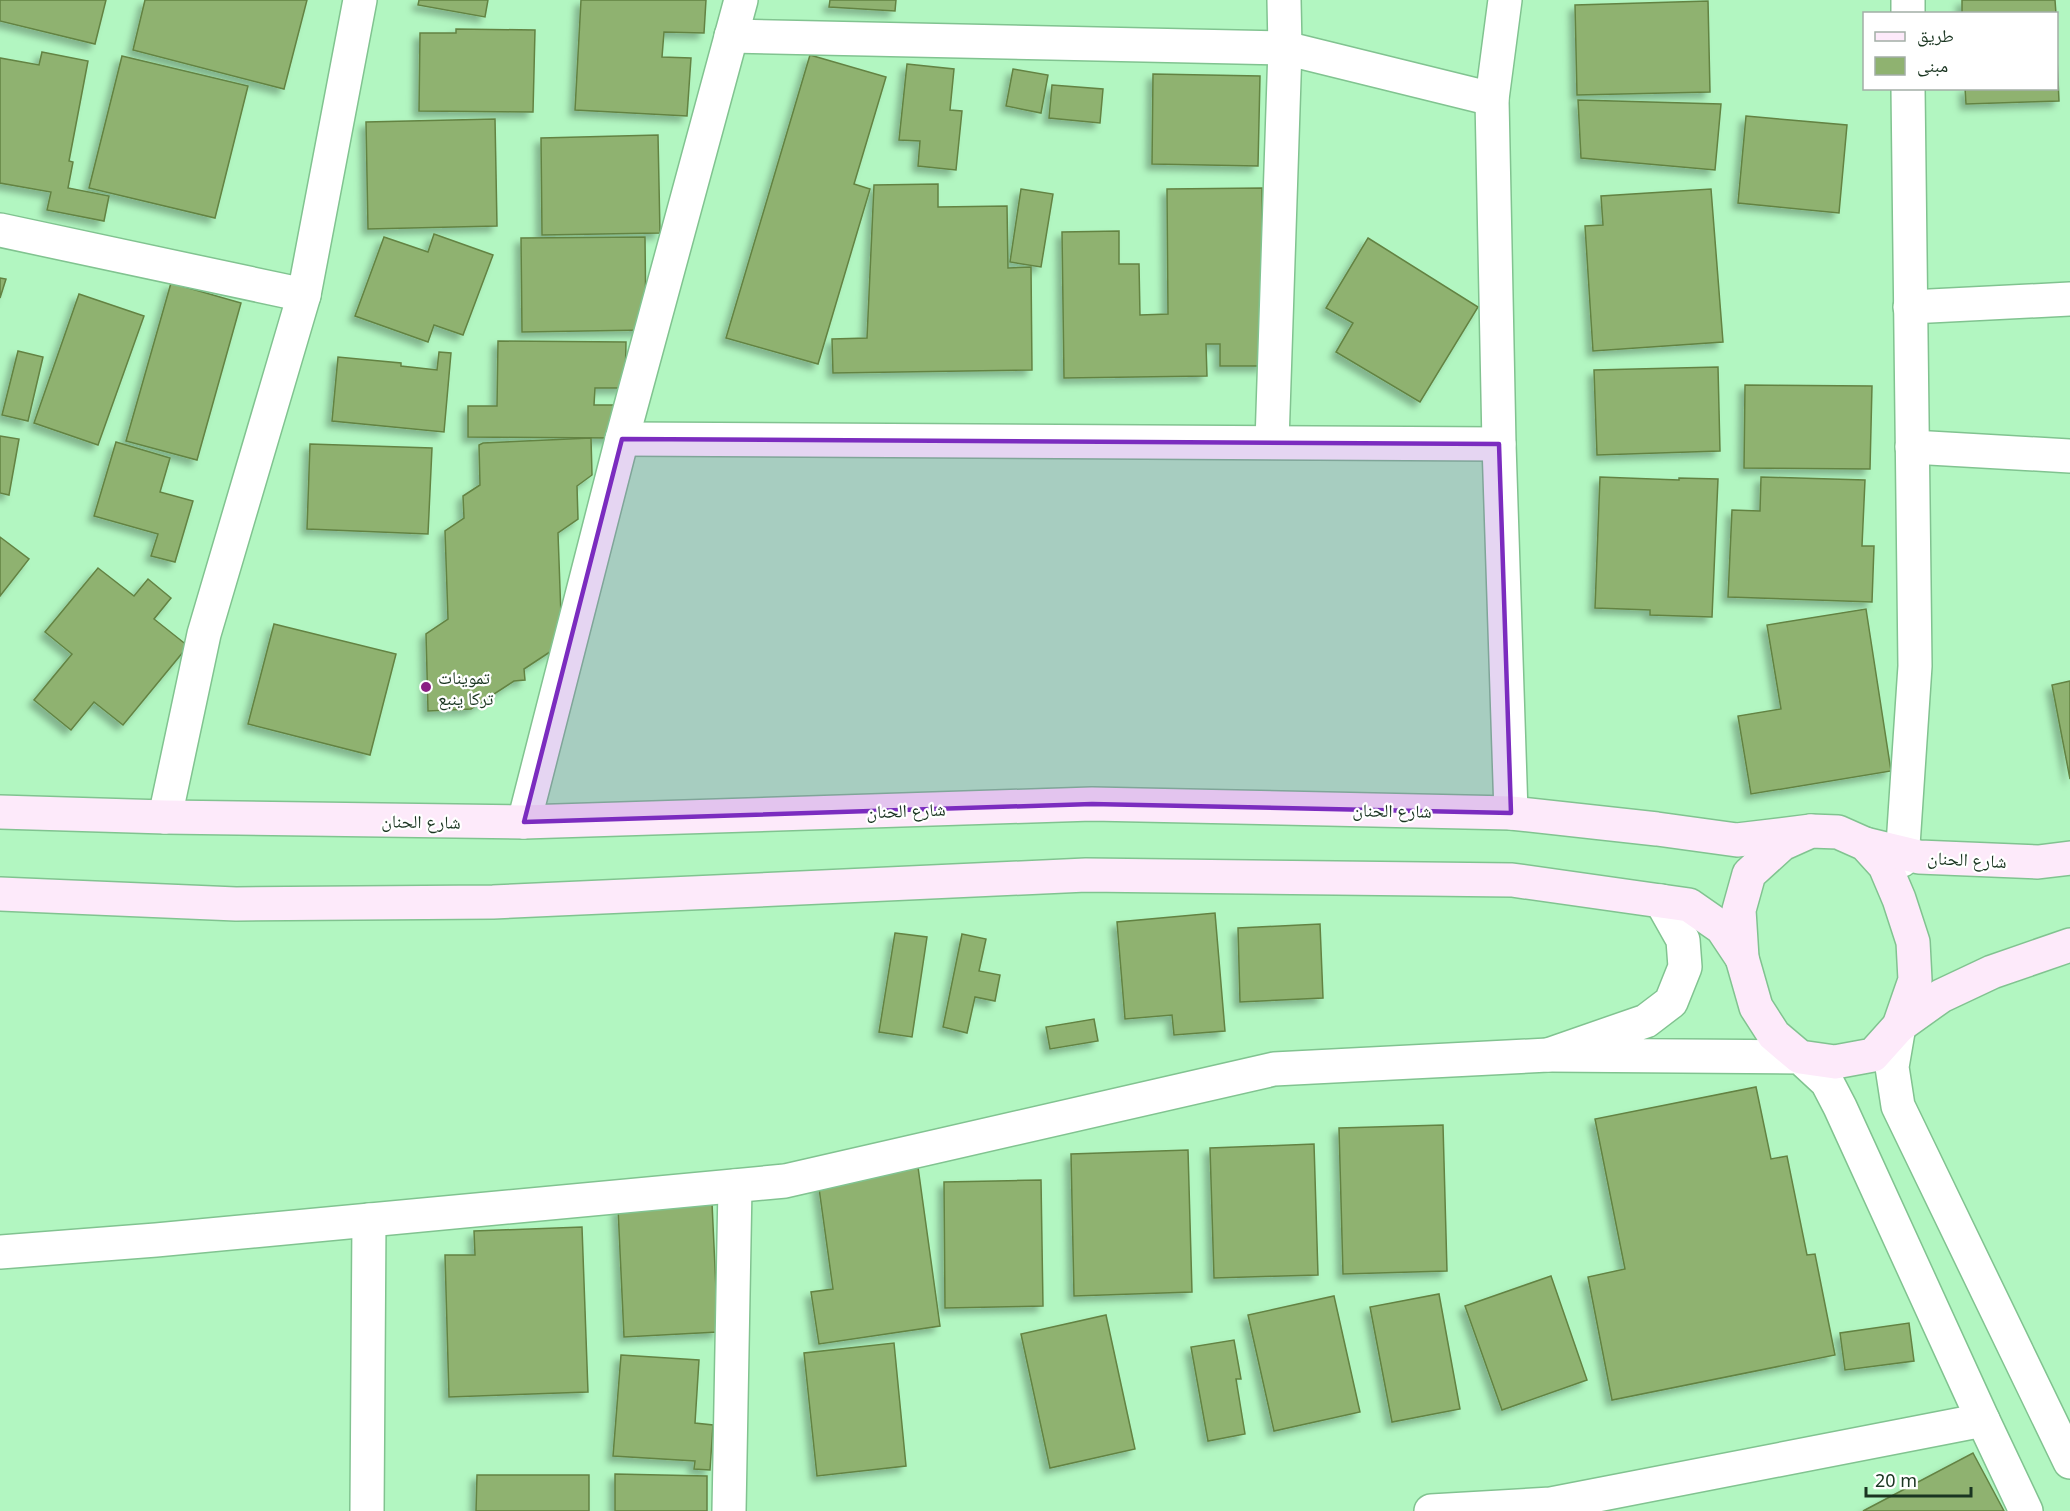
<svg xmlns="http://www.w3.org/2000/svg" width="2070" height="1511" font-family="'Noto Sans','Noto Naskh Arabic',sans-serif">
	<defs>
		<filter id="shadow"><feDropShadow dx="-5.5" dy="5.5" stdDeviation="3" flood-color="#0004"/></filter>
	</defs>
	<rect width="100%" height="100%" fill="#b2f6c1"/>
	<g fill="#8fb270" stroke="#638343" stroke-width="1.5" filter="url(#shadow)">
		<path d="M0 0H106L95 44 0 21Z"/>
		<path d="M145 0H307L284 89 133 50Z"/>
		<path d="M419 0H488L485 17 418 5Z"/>
		<path d="M581 0H706L704 33 664 32 662 57 691 58 687 116 575 110Z"/>
		<path d="M830 0H896L895 11 829 7Z"/>
		<path d="M1962 0H2055L2056 14H1962Z"/>
		<path d="M1708 1 1710 92 1577 95 1575 5Z"/>
		<path d="M456 29 535 30 533 112 419 111 420 33H456Z"/>
		<path d="M2056 36 2059 101 1966 104 1965 88H2056Z"/>
		<path d="M42 52 88 61 69 161 73 162 68 188 109 196 104 221 47 210 51 192 0 183V58L39 65Z"/>
		<path d="M810 55 886 77 854 184 870 189 818 364 726 338Z"/>
		<path d="M122 56 248 86 215 218 89 188Z"/>
		<path d="M907 64 954 69 950 110 962 111 956 170 918 166 920 141 899 140Z"/>
		<path d="M1013 69 1048 75 1041 113 1006 106Z"/>
		<path d="M1153 74 1260 76 1258 166 1152 164Z"/>
		<path d="M1052 85 1103 89 1100 123 1049 118Z"/>
		<path d="M1578 100 1721 104 1715 170 1581 158Z"/>
		<path d="M1746 116 1847 125 1839 213 1738 203Z"/>
		<path d="M495 119 497 226 368 229 366 122Z"/>
		<path d="M658 135 660 233 542 235 541 138Z"/>
		<path d="M938 184V207L1007 206 1008 268 1031 267 1032 370 833 373 832 339 867 338 874 185Z"/>
		<path d="M1262 188 1264 366H1220V344H1206L1207 376 1064 378 1062 232 1119 231V264H1139L1140 315 1168 314 1167 189Z"/>
		<path d="M1021 189 1053 194 1041 267 1010 262Z"/>
		<path d="M1711 189 1723 342 1593 351 1585 226 1603 225 1601 196Z"/>
		<path d="M434 234 493 255 463 335 434 325 428 342 355 316 384 237 428 252Z"/>
		<path d="M645 237 646 330 522 332 521 238Z"/>
		<path d="M1368 238 1478 307 1420 402 1336 352 1353 323 1326 308Z"/>
		<path d="M0 278 6 279 0 298Z"/>
		<path d="M171 283 241 303 197 460 126 441Z"/>
		<path d="M79 294 144 316 98 445 34 423Z"/>
		<path d="M498 341 626 342 625 388H595L594 405H614V438L468 437V406H497Z"/>
		<path d="M18 351 43 357 28 421 2 415Z"/>
		<path d="M439 352 451 353 444 432 332 421 338 357 401 363V366L437 370Z"/>
		<path d="M1718 367 1720 451 1597 455 1594 370Z"/>
		<path d="M1745 385 1872 386 1870 469 1744 468Z"/>
		<path d="M0 436 19 439 9 495 0 493Z"/>
		<path d="M591 438 592 475 577 486 578 519 558 533 562 644 524 669 525 680 514 681 471 709 428 711 426 634 448 619 445 531 464 518 463 496 480 485 479 445 483 443Z"/>
		<path d="M116 442 170 458 160 492 193 501 175 562 151 556 158 534 94 516Z"/>
		<path d="M310 444 432 448 428 534 307 529Z"/>
		<path d="M1600 477 1679 480V478L1718 479 1712 617 1650 615V610L1595 608Z"/>
		<path d="M1761 477 1865 480 1862 546H1874L1872 602 1728 597 1732 510 1760 511Z"/>
		<path d="M0 537 29 559 0 596Z"/>
		<path d="M98 568 134 596 148 579 171 598 154 619 188 646 123 725 94 702 71 730 34 700 72 654 45 632Z"/>
		<path d="M1866 609 1891 771 1751 794 1738 716 1781 709 1767 625Z"/>
		<path d="M274 624 396 654 370 755 248 724Z"/>
		<path d="M2070 681V779L2052 685Z"/>
		<path d="M1215 913 1225 1031 1174 1035 1172 1015 1125 1019 1117 922Z"/>
		<path d="M1320 924 1323 998 1240 1002 1238 928Z"/>
		<path d="M895 933 927 937 912 1037 879 1032Z"/>
		<path d="M962 934 986 939 979 971 1000 975 995 1001 975 997 967 1033 943 1027Z"/>
		<path d="M1094 1019 1098 1041 1050 1049 1046 1027Z"/>
		<path d="M1756 1087 1771 1159 1787 1156 1807 1255 1815 1254 1835 1355 1612 1400 1588 1277 1625 1269 1595 1119Z"/>
		<path d="M1443 1125 1447 1271 1343 1274 1339 1128Z"/>
		<path d="M1314 1144 1318 1275 1214 1278 1210 1148Z"/>
		<path d="M1188 1150 1192 1292 1074 1296 1071 1154Z"/>
		<path d="M918 1167 940 1326 819 1344 811 1292 833 1289 818 1181Z"/>
		<path d="M1041 1180 1043 1306 945 1308 944 1182Z"/>
		<path d="M712 1203 718 1332 624 1337 618 1208Z"/>
		<path d="M582 1227 588 1392 449 1397 445 1255H475L474 1231Z"/>
		<path d="M1551 1276 1587 1380 1502 1410 1465 1306Z"/>
		<path d="M1439 1294 1460 1409 1392 1422 1370 1307Z"/>
		<path d="M1334 1296 1360 1412 1274 1431 1248 1315Z"/>
		<path d="M1106 1315 1135 1449 1050 1468 1021 1334Z"/>
		<path d="M1909 1323 1914 1361 1845 1370 1840 1333Z"/>
		<path d="M1234 1340 1241 1379H1236L1245 1434 1208 1441 1191 1347Z"/>
		<path d="M894 1343 906 1466 817 1476 804 1353Z"/>
		<path d="M621 1355 699 1360 695 1423 713 1425 710 1470 694 1469 695 1461 613 1456Z"/>
		<path d="M1973 1453 2004 1511H1863Z"/>
		<path d="M615 1474 707 1476V1511H615Z"/>
		<path d="M477 1475H589V1511H476Z"/>
	</g>
	<g fill="none" stroke-linecap="round" stroke-linejoin="round">
		<defs>
			<g id="minor">
				<path d="M1505 0 1492 99 1499 444 1511 813"/>
				<path d="M1908 0V14"/>
				<path d="M731 36 1285 48 1492 99"/>
				<path d="M0 230 304 295"/>
				<path d="M1910 307 2070 299"/>
				<path d="M622 439 1499 444"/>
				<path d="M1272 442 1285 48 1284 0"/>
				<path d="M1912 447 2070 456"/>
				<path d="M165 817 204 634 304 295 360 0"/>
				<path d="M524 822 622 439 741 0"/>
				<path d="M1902 860 1915 666 1908 88"/>
				<path d="M1661 901 1683 940 1685 967 1671 1002 1646 1021 1548 1055 1800 1057 1827 1082 1840 1107 1983 1420 2026 1511"/>
				<path d="M1899 1026 1892 1067 1898 1106 2070 1462"/>
				<path d="M0 1252 156 1240 785 1181 1274 1069 1548 1055"/>
				<path d="M367 1511 369 1220"/>
				<path d="M729 1511 735 1186"/>
				<path d="M1431 1511 1551 1504 1983 1420"/>
			</g>
			<g id="secondary">
				<path d="M0 812 165 817 524 822 1092 804 1511 813 1657 829 1737 840 1811 831"/>
				<path d="M1811 831 1838 832 1865 844 1885 866 1899 899 1913 942 1915 980 1899 1026 1873 1055 1835 1062 1800 1057 1774 1035 1756 1007 1742 958 1739 910 1749 874 1782 844Z"/>
				<path d="M1865 844 1919 857 2038 862 2070 858"/>
				<path d="M0 894 236 904 493 902 1086 875 1512 880 1689 905 1722 928 1742 958"/>
				<path d="M1899 1026 1941 996 1992 972 2070 945"/>
			</g>
		</defs>
		<use href="#minor" stroke="#81c390" stroke-width="36"/>
		<use href="#secondary" stroke="#81c390" stroke-width="36"/>
		<use href="#minor" stroke="#fff" stroke-width="33"/>
		<use href="#secondary" stroke="#fdeafa" stroke-width="33"/>
	</g>
	<path fill="#7b2cbf" fill-opacity="0.2" stroke="#7b2cbf" stroke-width="4.5" stroke-linejoin="round" d="M622 439 1499 444 1511 813 1092 804 524 822Z"/>
	<circle fill="#8a1e83" stroke="#fff" stroke-width="2" cx="426" cy="687" r="6"/>
	<g text-anchor="middle" dominant-baseline="central" stroke-width="4.5" stroke-linejoin="round" paint-order="stroke">
		<g font-size="18" fill="#1a3521" stroke="#fff" text-anchor="start">
			<text x="438" y="677">تموينات<tspan x="438" dy="21">تركا ينبع</tspan></text>
		</g>
		<g font-size="18" fill="#1a3521" stroke="#fff">
			<text transform="translate(906 810) rotate(-2)">شارع الحنان</text>
			<text transform="translate(1392 810) rotate(1)">شارع الحنان</text>
			<text transform="translate(421 821) rotate(1)">شارع الحنان</text>
			<text transform="translate(1967 859) rotate(3)">شارع الحنان</text>
		</g>
	</g>
	<rect x="1863" y="12" width="195" height="78" fill="#ffffff" stroke="#a3aea6" stroke-width="1.5"/>
	<rect x="1875" y="32" width="30" height="9" fill="#fdeafa" stroke="#a3aea6" stroke-width="1.5"/>
	<text x="1917" y="42" font-size="18" fill="#1a3521">طريق</text>
	<rect x="1875" y="57" width="30" height="18" fill="#8fb270" stroke="#a3aea6" stroke-width="1.5"/>
	<text x="1917" y="72" font-size="18" fill="#1a3521">مبنى</text>
	<path d="M1866 1487v9h105v-9" fill="none" stroke="#1a3521" stroke-width="3"/>
	<text x="1875" y="1487" font-size="18" fill="#1a3521" stroke="#ffffff" stroke-width="4.5" paint-order="stroke">20 m</text>
</svg>
